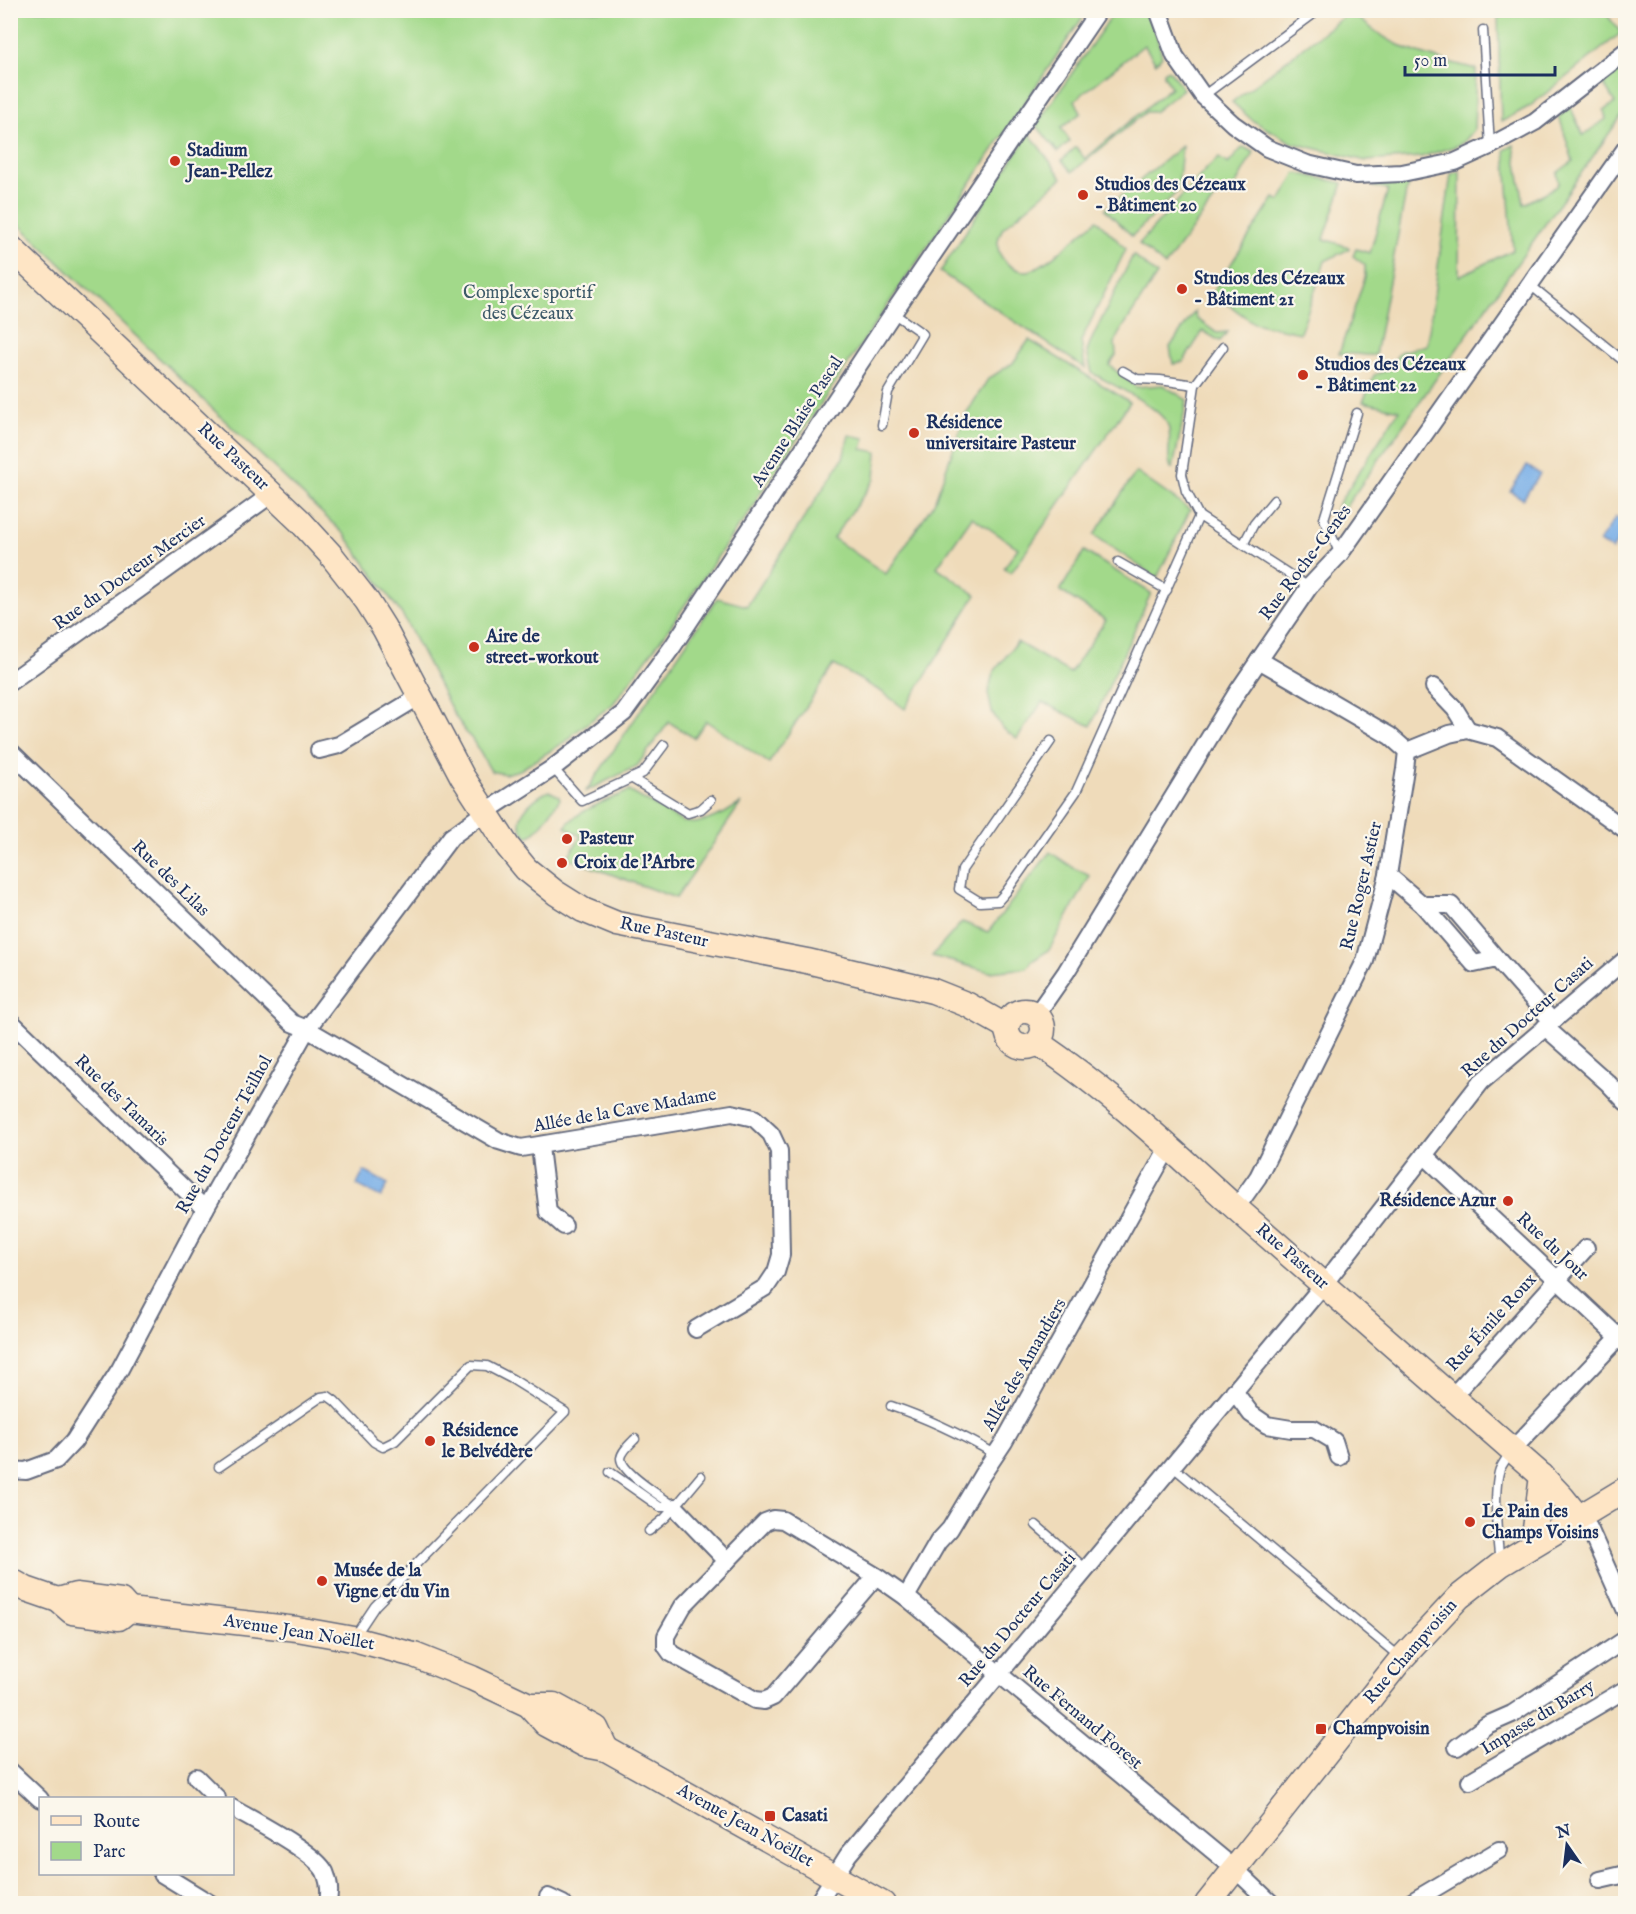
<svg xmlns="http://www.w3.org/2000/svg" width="1636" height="1914" font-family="'IM FELL English',serif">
	<rect width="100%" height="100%" fill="#fbf7ec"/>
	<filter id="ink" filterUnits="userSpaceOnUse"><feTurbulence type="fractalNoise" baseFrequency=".0167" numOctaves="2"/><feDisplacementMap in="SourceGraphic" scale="12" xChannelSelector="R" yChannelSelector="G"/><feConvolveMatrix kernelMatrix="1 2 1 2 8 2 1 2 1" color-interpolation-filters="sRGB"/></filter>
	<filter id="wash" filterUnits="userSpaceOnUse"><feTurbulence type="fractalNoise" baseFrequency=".008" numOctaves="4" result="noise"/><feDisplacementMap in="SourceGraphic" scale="24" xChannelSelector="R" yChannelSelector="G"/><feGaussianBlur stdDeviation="1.35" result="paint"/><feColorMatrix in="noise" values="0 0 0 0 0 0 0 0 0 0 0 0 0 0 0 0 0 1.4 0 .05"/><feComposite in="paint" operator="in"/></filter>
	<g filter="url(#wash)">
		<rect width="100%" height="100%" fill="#efdbba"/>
		<g fill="#a2d98a" stroke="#5e8474" stroke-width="1.5">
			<path d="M10 11 11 10 1087 11 757 498 758 500 741 525H739L668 630 613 704 573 734 571 738 520 770 505 774 491 771 472 739 467 734 454 714 403 616 345 535 11 217Z"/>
			<path d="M1115 11H1150L1162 56 1156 63 1144 45 1075 100 1081 113 1061 128 1070 141 1058 152 1036 125Z"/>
			<path d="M1351 11C1393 51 1422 55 1476 69L1474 130 1464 142 1456 146 1421 157 1366 161 1293 143 1253 121 1232 102Z"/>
			<path d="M1535 11H1604L1621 33 1530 106 1501 122 1498 17Z"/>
			<path d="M1619 66 1625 75V111L1337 519 1335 518 1337 506 1399 410 1363 402 1374 375 1388 370 1400 352 1427 345 1451 174 1460 171 1459 276 1513 250 1505 150 1514 145 1524 204 1556 187 1559 183 1557 173 1573 161 1559 116 1570 106 1583 135 1606 119 1604 110 1615 103 1603 83 1595 89 1593 87Z"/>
			<path d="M1167 70 1171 72 1183 89 1154 112H1146L1072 172 1062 160 1076 147 1085 159 1171 87 1164 75V72Z"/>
			<path d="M1029 133 1062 178 1003 228C997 238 995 249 1003 259 1008 266 1019 272 1028 271 1044 268 1082 232 1097 220L1126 249 1081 341 1085 368 940 272Z"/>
			<path d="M1182 146 1178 191 1132 236 1105 209Z"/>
			<path d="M1243 147 1254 152 1233 189 1220 191 1165 266 1139 244 1209 166 1219 158 1228 164Z"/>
			<path d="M1296 173 1343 183 1324 239 1349 247V249L1325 261 1319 279 1320 281 1318 282 1300 333 1254 323 1212 293 1274 198 1280 201Z"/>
			<path d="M1408 182 1375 355C1362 356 1352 352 1339 354L1365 277V265L1353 256 1356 249 1370 253 1388 189 1374 187 1375 184Z"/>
			<path d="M1133 255 1157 275 1118 335 1115 343 1116 355 1109 365 1136 387 1163 385 1187 400 1173 468H1171C1165 455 1173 440 1168 426 1163 408 1109 383 1092 373L1087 352 1089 345Z"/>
			<path d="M1195 311 1196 318 1217 333 1228 332 1220 341 1203 331 1183 362 1173 364 1170 347Z"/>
			<path d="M1029 340 1130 402 1011 573 1004 568 1018 548 972 517 937 567 976 595 905 709 882 692 834 665 769 763 706 721 694 738 669 722 637 766 586 791 717 598 747 606 843 458 849 435 865 438 862 449 877 452 875 479 833 538 886 574 934 503 966 414 988 379 1013 363Z"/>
			<path d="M1136 472 1190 510 1157 578 1094 535Z"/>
			<path d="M1084 551 1151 593 1091 726 1042 702 1017 739 1002 728 992 712 988 693 993 673 1017 642 1070 673 1106 620 1060 591Z"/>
			<path d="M549 791 559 796 560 799 540 827 529 837C506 822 533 797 549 791Z"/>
			<path d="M629 791 683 822 695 823 708 820 725 813 741 803 676 898 567 858 581 836 565 827C577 810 610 800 629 791Z"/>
			<path d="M1050 852 1074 868 1090 876 1049 950 1032 961 1027 968 990 972 932 956 962 922 988 932Z"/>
		</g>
		<g fill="#79afe7" stroke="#4a6fa2" stroke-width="1.5">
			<path d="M1527 466 1540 474 1523 499 1510 491Z"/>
			<path d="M1616 517 1625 524V530L1612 550 1599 542Z"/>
			<path d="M364 1171 388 1184 381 1197 357 1185Z"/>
		</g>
	</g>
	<g filter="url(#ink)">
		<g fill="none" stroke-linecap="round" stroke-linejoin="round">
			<defs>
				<g id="lane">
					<path d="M1623 10 1626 14"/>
					<path d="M1483 30 1490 146"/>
					<path d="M1203 96 1312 15"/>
					<path d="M1529 284 1626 363"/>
					<path d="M1123 371 1137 379 1160 380 1195 385"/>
					<path d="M882 425 888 392 923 334 893 313"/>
					<path d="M1199 516 1186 491 1182 474 1195 385 1223 347"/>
					<path d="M1244 543 1254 524 1274 500"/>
					<path d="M1340 554 1324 519 1357 413"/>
					<path d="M1118 562 1167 590"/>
					<path d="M1051 741 962 870 959 889 980 902 998 901 1006 892 1076 792 1199 516 1309 587"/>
					<path d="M553 768 582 801 643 773 664 745"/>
					<path d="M631 778 688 813 701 809 711 800"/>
					<path d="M891 1406C927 1418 962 1435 995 1454"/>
					<path d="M635 1439C630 1444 622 1451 621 1458 621 1473 663 1497 675 1507L665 1518 649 1531"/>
					<path d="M1172 1466 1401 1658"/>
					<path d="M219 1467 321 1397 328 1396 335 1401 374 1442 383 1447 395 1441 471 1365 487 1366 512 1379 565 1412 375 1606 355 1636"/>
					<path d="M610 1472 660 1507H675L701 1476"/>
					<path d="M1036 1525 1086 1569"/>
					<path d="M1500 1562C1497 1541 1493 1488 1500 1469 1503 1463 1507 1458 1510 1452"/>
				</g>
				<g id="street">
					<path d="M1158 10 1175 56 1203 96 1233 124 1267 148 1307 164 1356 175 1402 173 1455 162 1490 146 1535 122 1626 51"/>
					<path d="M10 682 272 494"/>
					<path d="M1434 687 1455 709 1468 730"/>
					<path d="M319 750 339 745 420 696"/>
					<path d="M10 751 292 1023 307 1029 499 1141 521 1148 732 1113 754 1118 771 1134 779 1151 781 1255 776 1272 766 1287 696 1329"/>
					<path d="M1407 751 1449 734 1468 730 1497 738 1626 830"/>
					<path d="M1388 875 1423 905 1474 964 1497 959 1552 1021"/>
					<path d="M1423 905H1451L1497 959"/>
					<path d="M1036 1015 1066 972 1238 691 1309 587 1340 554 1626 148"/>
					<path d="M10 1021 205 1209"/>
					<path d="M1545 1027 1608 1083 1626 1102"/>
					<path d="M540 1147 548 1212 564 1226"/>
					<path d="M1424 1155 1626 1344"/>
					<path d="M1236 1208 1258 1177 1365 961 1388 875 1405 769 1407 751 1390 736 1259 660"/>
					<path d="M1234 1391 1251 1414 1267 1425 1291 1429H1314L1334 1441 1339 1457"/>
					<path d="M1451 1398 1586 1248"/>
					<path d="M1512 1450 1625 1331"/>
					<path d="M10 1470 26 1471 56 1460 74 1441 120 1369 205 1209 307 1029 451 837 485 812 553 768 624 713 673 646 893 313 1099 10"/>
					<path d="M675 1507 727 1561"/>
					<path d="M1578 1517 1589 1528 1626 1611"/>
					<path d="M876 1576 773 1697 764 1701 755 1700 671 1653 666 1646V1636L683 1606 765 1522 773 1519 783 1520 876 1576 906 1597 1235 1869 1272 1904"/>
					<path d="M906 1597 938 1542 950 1529 982 1475 1004 1442 1169 1146"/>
					<path d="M1457 1747 1487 1725 1512 1714 1626 1639"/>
					<path d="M10 1771 40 1799"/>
					<path d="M196 1777 217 1798"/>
					<path d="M1470 1781 1626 1689"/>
					<path d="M232 1808C254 1821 315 1852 325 1872 329 1882 331 1893 327 1904"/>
					<path d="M162 1874 211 1904"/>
					<path d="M1600 1880 1626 1874"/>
					<path d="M548 1897 563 1904"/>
					<path d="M817 1904 848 1855 1324 1284 1481 1082 1626 959"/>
					<path d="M1408 1904 1499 1850"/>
				</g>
				<g id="secondary">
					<path d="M10 247 299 520 331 555 367 601 384 628 462 776 508 847 526 869 556 893 583 910 617 924 807 961 933 991 968 1005 1007 1027"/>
					<circle cx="1025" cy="1029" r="18"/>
					<path d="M1038 1043C1110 1091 1173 1151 1237 1209 1338 1298 1441 1387 1542 1476L1562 1497 1578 1517"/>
					<path d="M1533 1544 1542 1476"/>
					<path d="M10 1580 26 1589 58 1600 72 1612 119 1618 129 1610 297 1629 353 1639 414 1655 472 1678 529 1705 546 1724 585 1745 606 1749 883 1904"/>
					<path d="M58 1600 76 1595 121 1601 129 1610"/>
					<path d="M529 1705H554L596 1728 606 1749"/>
					<path d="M1207 1904 1402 1658 1459 1597 1500 1565 1626 1489"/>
				</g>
			</defs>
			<use href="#lane" stroke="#656b7e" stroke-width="11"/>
			<use href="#street" stroke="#656b7e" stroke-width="20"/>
			<use href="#secondary" stroke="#656b7e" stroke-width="27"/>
			<use href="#lane" stroke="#fff" stroke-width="8"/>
			<use href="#street" stroke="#fff" stroke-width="16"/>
			<use href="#secondary" stroke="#fee5c5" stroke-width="24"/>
		</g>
	</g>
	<g fill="#c8321e" stroke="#fbf7ec" stroke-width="2">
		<circle cx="175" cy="161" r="6"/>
		<circle cx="1083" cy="195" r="6"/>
		<circle cx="1182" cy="289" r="6"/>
		<circle cx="1303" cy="375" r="6"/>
		<circle cx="914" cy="433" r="6"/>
		<circle cx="474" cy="647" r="6"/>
		<circle cx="567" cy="839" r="6"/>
		<circle cx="562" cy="863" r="6"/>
		<circle cx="1508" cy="1201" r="6"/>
		<circle cx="430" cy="1441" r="6"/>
		<circle cx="1470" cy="1522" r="6"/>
		<circle cx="322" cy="1581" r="6"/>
		<rect x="1315" y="1723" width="12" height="12" rx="3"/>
		<rect x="764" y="1810" width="12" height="12" rx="3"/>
	</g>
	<g text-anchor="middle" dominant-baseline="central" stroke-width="4.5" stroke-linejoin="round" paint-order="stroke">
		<g font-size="18" font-weight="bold" fill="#1b2f5e" stroke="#fbf7ec" text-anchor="start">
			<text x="187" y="151">Stadium<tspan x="187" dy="21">Jean-Pellez</tspan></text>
			<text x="1095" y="185">Studios des Cézeaux<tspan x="1095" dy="21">- Bâtiment 20</tspan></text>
			<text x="1194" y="279">Studios des Cézeaux<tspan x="1194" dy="21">- Bâtiment 21</tspan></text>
			<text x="1315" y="365">Studios des Cézeaux<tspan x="1315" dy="21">- Bâtiment 22</tspan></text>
			<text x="926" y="423">Résidence<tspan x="926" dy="21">universitaire Pasteur</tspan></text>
			<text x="486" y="637">Aire de<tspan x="486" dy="21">street-workout</tspan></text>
			<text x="579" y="839">Pasteur</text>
			<text x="574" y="863">Croix de l'Arbre</text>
			<text x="1496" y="1201" text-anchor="end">Résidence Azur</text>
			<text x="442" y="1431">Résidence<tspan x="442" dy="21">le Belvédère</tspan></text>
			<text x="1482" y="1512">Le Pain des<tspan x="1482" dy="21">Champs Voisins</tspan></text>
			<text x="334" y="1571">Musée de la<tspan x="334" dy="21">Vigne et du Vin</tspan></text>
			<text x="1333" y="1729">Champvoisin</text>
			<text x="782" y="1816">Casati</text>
		</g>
		<g font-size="18" fill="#3d5a69" stroke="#fbf7ec">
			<text x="528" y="293">Complexe sportif<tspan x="528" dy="21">des Cézeaux</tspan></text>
		</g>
		<g font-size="18" fill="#1b2f5e" stroke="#fbf7ec">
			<text transform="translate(798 422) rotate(-57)">Avenue Blaise Pascal</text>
			<text transform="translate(233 457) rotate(43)">Rue Pasteur</text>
			<text transform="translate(1306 563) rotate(-53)">Rue Roche-Genès</text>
			<text transform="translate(130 573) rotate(-36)">Rue du Docteur Mercier</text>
			<text transform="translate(170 879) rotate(44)">Rue des Lilas</text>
			<text transform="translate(1362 886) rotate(-77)">Rue Roger Astier</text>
			<text transform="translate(664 933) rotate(12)">Rue Pasteur</text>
			<text transform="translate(1528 1018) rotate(-42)">Rue du Docteur Casati</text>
			<text transform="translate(121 1101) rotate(44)">Rue des Tamaris</text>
			<text transform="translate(625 1111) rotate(-10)">Allée de la Cave Madame</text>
			<text transform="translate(225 1135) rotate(-61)">Rue du Docteur Teilhol</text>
			<text transform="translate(1552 1247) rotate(43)">Rue du Jour</text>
			<text transform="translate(1292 1257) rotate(41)">Rue Pasteur</text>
			<text transform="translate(1492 1323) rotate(-48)">Rue Émile Roux</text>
			<text transform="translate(1025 1365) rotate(-60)">Allée des Amandiers</text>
			<text transform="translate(1018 1620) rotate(-50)">Rue du Docteur Casati</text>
			<text transform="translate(299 1633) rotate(9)">Avenue Jean Noëllet</text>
			<text transform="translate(1411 1652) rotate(-49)">Rue Champvoisin</text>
			<text transform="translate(1082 1718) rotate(40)">Rue Fernand Forest</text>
			<text transform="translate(1538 1718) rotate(-31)">Impasse du Barry</text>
			<text transform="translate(745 1826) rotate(29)">Avenue Jean Noëllet</text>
		</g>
	</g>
	<rect width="1636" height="1914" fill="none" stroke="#fbf7ec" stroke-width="36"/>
	<rect x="39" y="1797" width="195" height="78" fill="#fbf7ec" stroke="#a1a7b3" stroke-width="1.5"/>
	<rect x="51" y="1816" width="30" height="9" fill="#fee5c5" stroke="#a1a7b3" stroke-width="1.5"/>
	<text x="93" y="1827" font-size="18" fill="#1b2f5e">Route</text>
	<rect x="51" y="1842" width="30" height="18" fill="#a2d98a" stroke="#a1a7b3" stroke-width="1.5"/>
	<text x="93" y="1857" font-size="18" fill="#1b2f5e">Parc</text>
	<g transform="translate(1567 1845) rotate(346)" stroke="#fbf7ec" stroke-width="4.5" paint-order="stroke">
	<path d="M0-4.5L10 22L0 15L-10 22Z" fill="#1b2f5e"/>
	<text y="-9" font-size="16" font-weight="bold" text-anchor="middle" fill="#1b2f5e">N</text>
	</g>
	<path d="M1405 66v9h150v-9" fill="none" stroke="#1b2f5e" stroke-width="3"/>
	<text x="1414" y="66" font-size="18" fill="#1b2f5e" stroke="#fbf7ec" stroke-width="4.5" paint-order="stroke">50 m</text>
</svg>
